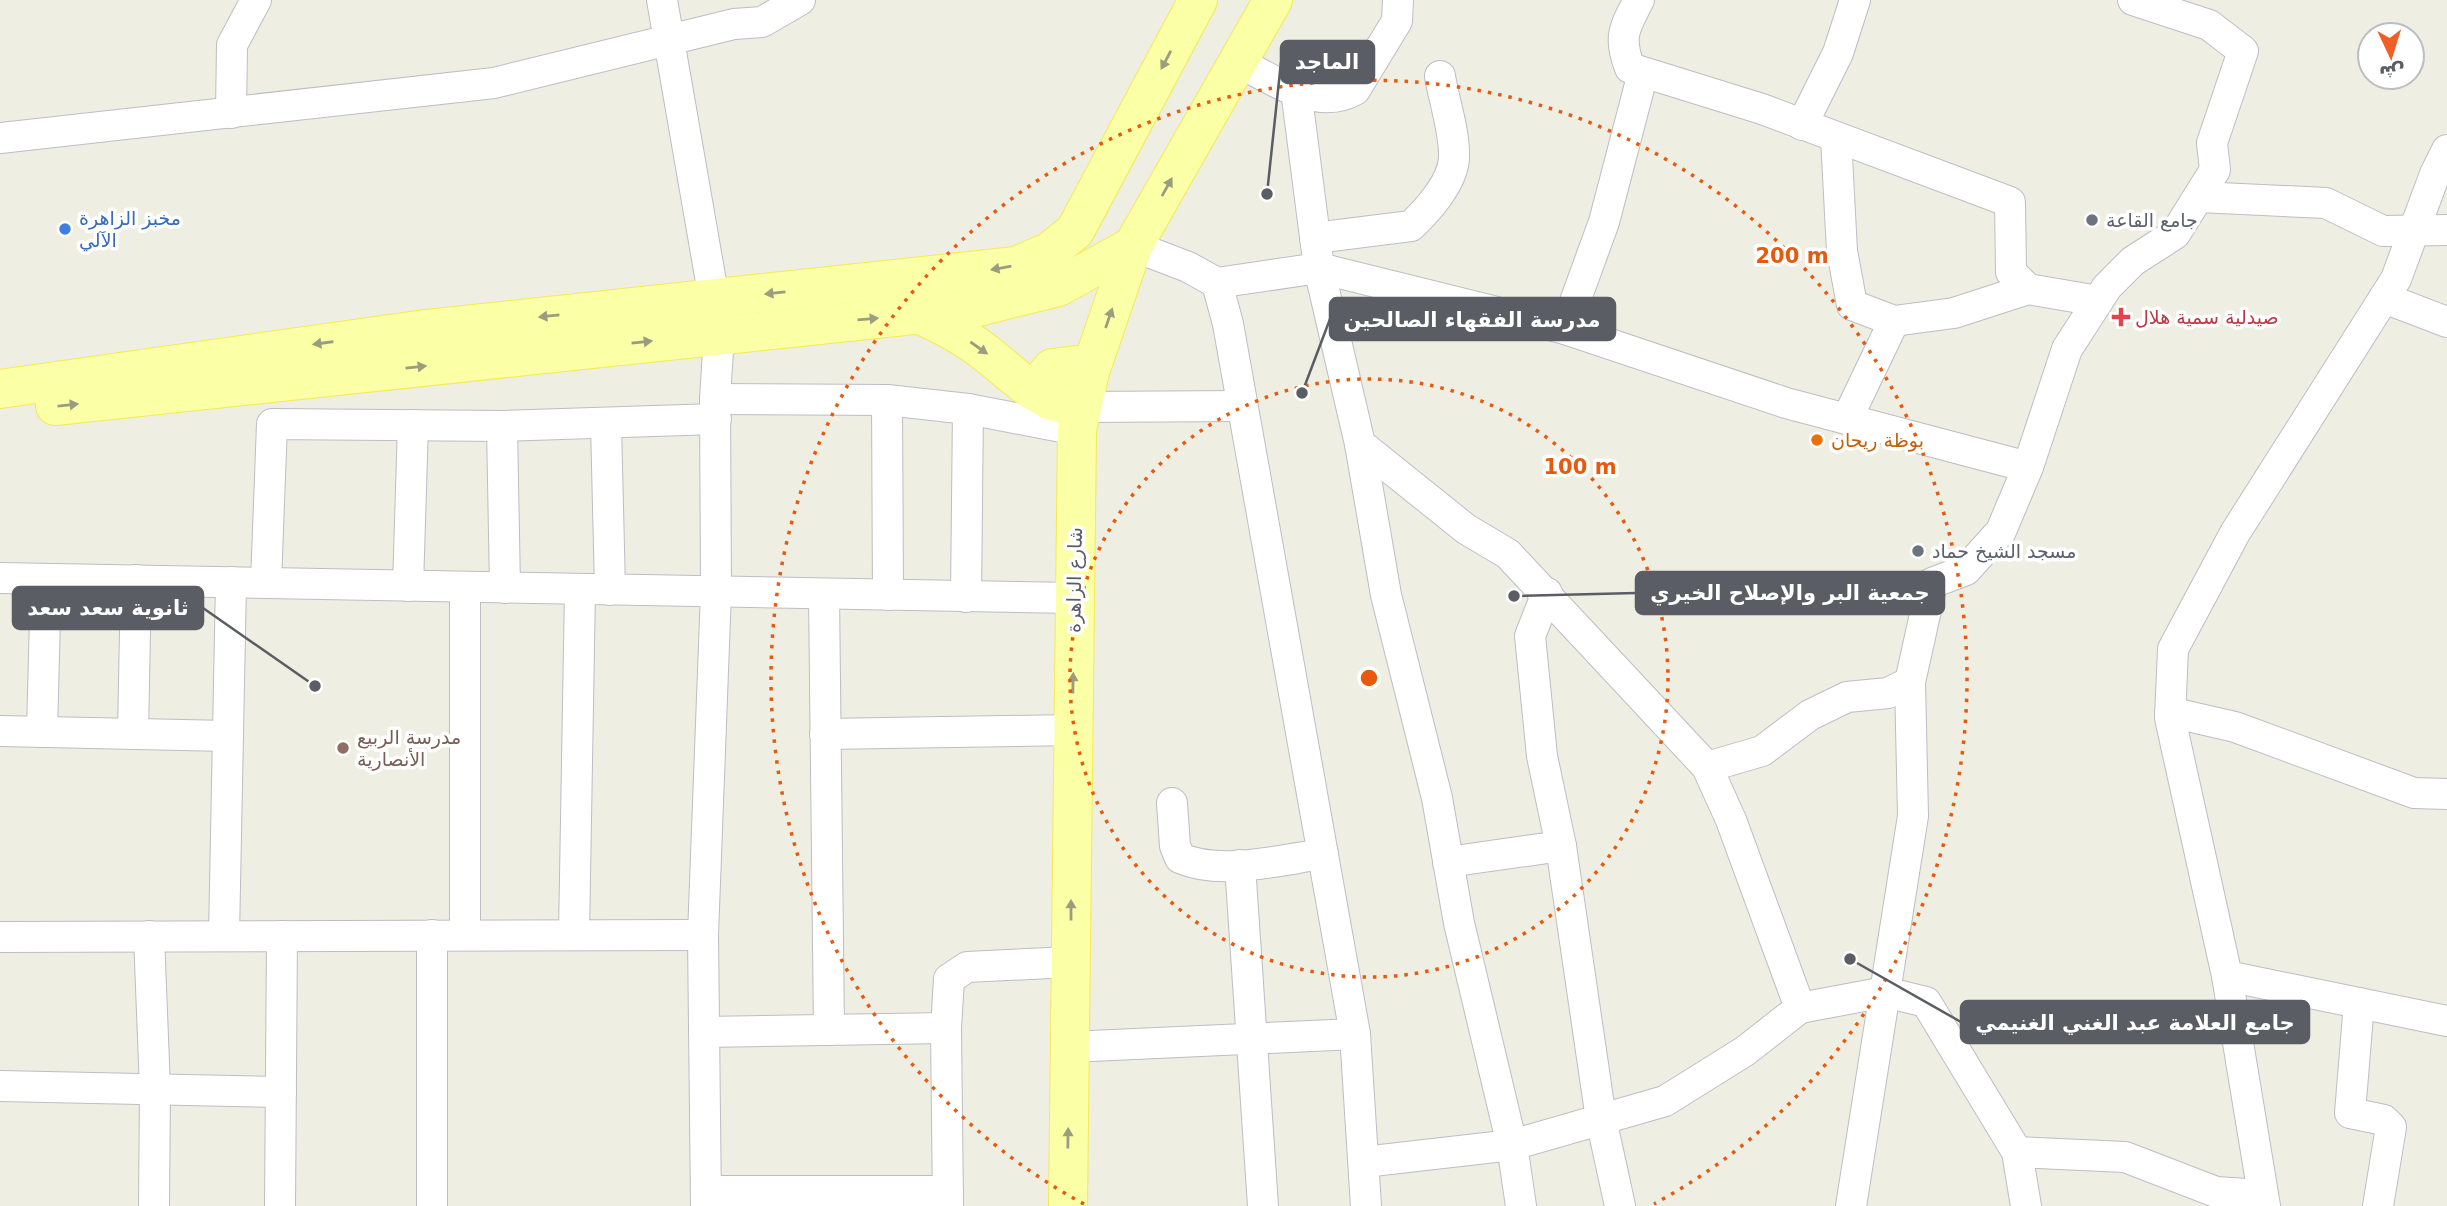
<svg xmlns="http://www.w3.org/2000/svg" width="2447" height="1206" font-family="'DejaVu Sans',Cairo,sans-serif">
	<rect width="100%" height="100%" fill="#eeeee2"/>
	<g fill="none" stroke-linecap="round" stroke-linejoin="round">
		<defs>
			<g id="minor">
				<path d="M662 0 714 299"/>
				<path d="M1639 0C1624 28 1618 38 1630 68L1762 109 2010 202 2011 272 2028 289 2098 301"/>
				<path d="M1237 61C1271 79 1317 112 1355 90L1397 21 1398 0"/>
				<path d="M1296 90 1319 268 1360 444 1386 595 1437 798 1459 923 1512 1145 1521 1206"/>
				<path d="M231 113 232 45 256 0"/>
				<path d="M1802 125 1838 53 1855 0"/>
				<path d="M0 138 494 83 734 24 762 22 800 0"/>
				<path d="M1836 138 1842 251 1852 305 1894 321 1954 313 2028 289"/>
				<path d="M2199 197 2326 203 2383 231 2447 230"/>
				<path d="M1315 238 1411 226C1428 210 1453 182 1454 158 1455 132 1444 101 1440 76"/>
				<path d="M1133 246 1188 267 1217 283 1228 324 1355 1034 1366 1206"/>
				<path d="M1217 283 1319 268 1565 329 1786 403 2028 467"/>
				<path d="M2384 298 2447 322"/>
				<path d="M1565 329 1604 222 1643 73"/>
				<path d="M715 399 887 400 968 409 1077 430"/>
				<path d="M887 400 888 595"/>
				<path d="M1082 407 1242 406"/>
				<path d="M1847 419 1894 321"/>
				<path d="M606 424 610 590"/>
				<path d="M502 426 505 588"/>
				<path d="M1360 444 1466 529 1508 554 1707 767 1731 820 1800 1008"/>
				<path d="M0 578 1074 598"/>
				<path d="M266 583 272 424 502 426 716 419"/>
				<path d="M408 586 413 425"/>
				<path d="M1547 593 1530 636 1542 756 1561 846 1601 1119 1620 1206"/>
				<path d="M824 594 829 1030"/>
				<path d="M966 597 968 409"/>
				<path d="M2170 712 2235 727 2414 793 2447 794"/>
				<path d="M0 731 228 736"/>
				<path d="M42 732 46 579"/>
				<path d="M133 734 136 580"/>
				<path d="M825 734 1072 730"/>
				<path d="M1707 767 1762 751 1810 715 1847 697 1888 693 1910 682 1932 583 1966 570 2001 531 2028 467 2067 349 2107 287 2133 261 2175 234 2215 170 2212 143 2243 51 2209 25 2133 0"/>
				<path d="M1172 803 1175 846 1180 858C1221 876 1279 860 1323 854"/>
				<path d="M1448 862 1561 846"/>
				<path d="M1240 865 1263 1206"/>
				<path d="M432 935V1206"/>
				<path d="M465 935V587"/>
				<path d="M574 935 580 589"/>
				<path d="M149 936 155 1089 154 1206"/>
				<path d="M224 936 231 582"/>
				<path d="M0 937 703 935"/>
				<path d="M2227 976 2447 1021"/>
				<path d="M2359 1003 2350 1113 2384 1120 2391 1127 2378 1206"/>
				<path d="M704 1032 946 1028"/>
				<path d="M1069 1047 1355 1034"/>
				<path d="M0 1086 281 1092"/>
				<path d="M2017 1152 2026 1206"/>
				<path d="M1364 1162 1512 1145 1665 1101 1745 1051 1800 1008 1885 992 1926 1002 2017 1152 2125 1157 2216 1192 2261 1195"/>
				<path d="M706 1191H948"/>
				<path d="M280 1206 282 936"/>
				<path d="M706 1206 703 935 716 592 715 399 719 334"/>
				<path d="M948 1206 946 1028 949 979 967 967 1070 962"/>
				<path d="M1851 1206 1913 816 1910 682"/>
				<path d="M2265 1206 2227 976 2170 718 2173 649 2235 533 2396 279 2435 174 2447 150"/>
			</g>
			<g id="major">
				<path d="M920 315C938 323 956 332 972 343 1010 368 1034 405 1082 407"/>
				<path d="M0 389 418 330 1016 266 1049 252 1075 231 1198 0"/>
				<path d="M1050 401 1043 390 1042 380 1052 368 1076 365 1090 372"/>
				<path d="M55 406 970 309 1058 287 1133 246"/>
				<path d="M1068 1206 1077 430 1090 372 1133 246 1273 0"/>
			</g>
		</defs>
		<use href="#minor" stroke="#bcbec4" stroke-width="32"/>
		<use href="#major" stroke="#f6ea53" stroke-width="40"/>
		<use href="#minor" stroke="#fff" stroke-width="30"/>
		<use href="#major" stroke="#fbffa6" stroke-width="38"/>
	</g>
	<defs><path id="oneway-solid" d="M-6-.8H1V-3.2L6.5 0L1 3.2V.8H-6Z" transform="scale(1.75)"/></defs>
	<g fill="#9a9e7e">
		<use href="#oneway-solid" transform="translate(1166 60) rotate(118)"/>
		<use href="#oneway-solid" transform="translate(1167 187) rotate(-61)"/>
		<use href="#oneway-solid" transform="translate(1001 268) rotate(170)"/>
		<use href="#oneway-solid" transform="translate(775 293) rotate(174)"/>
		<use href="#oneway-solid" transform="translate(549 316) rotate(174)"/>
		<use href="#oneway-solid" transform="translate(1109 318) rotate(-71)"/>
		<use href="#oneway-solid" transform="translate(868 319) rotate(-5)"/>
		<use href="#oneway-solid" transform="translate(642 342) rotate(-6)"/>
		<use href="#oneway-solid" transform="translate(323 343) rotate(172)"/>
		<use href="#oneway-solid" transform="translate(979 348) rotate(35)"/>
		<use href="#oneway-solid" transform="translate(416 367) rotate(-6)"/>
		<use href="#oneway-solid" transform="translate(68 405) rotate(-6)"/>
		<use href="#oneway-solid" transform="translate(1073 683) rotate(-89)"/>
		<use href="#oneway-solid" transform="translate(1071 910) rotate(-90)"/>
		<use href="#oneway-solid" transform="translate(1068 1138) rotate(-89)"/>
	</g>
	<g fill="none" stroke="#e8590c" stroke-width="3.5" stroke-dasharray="3.5 7">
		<circle cx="1369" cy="678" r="299"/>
		<path d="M1084 1204A598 598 0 1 1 1654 1204"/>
	</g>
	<g fill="#6b7280" stroke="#fff" stroke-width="2.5">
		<circle cx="2092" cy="220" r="7"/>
		<circle cx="1918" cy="551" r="7"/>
	</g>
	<circle fill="#3f7fe0" stroke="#fff" stroke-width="2.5" cx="65" cy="229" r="7"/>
	<path fill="#e0444e" stroke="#fff" stroke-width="2.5" d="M2117.5 306.5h7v7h7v7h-7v7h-7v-7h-7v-7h7z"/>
	<circle fill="#e8710a" stroke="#fff" stroke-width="2.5" cx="1817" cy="440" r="7"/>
	<circle fill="#8d6e63" stroke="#fff" stroke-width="2.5" cx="343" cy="748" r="7"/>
	<g text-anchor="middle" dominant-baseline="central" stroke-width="7" stroke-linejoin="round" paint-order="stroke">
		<g font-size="19" fill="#366cbe" stroke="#fff" text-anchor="start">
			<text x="79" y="218">مخبز الزاهرة<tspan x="79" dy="22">الآلي</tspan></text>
		</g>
		<g font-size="19" fill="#5b616d" stroke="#fff" text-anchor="start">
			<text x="2106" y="220">جامع القاعة</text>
			<text x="1932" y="551">مسجد الشيخ حماد</text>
		</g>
		<g font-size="19" fill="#be3a42" stroke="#fff" text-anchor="start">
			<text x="2135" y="317">صيدلية سمية هلال</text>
		</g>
		<g font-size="19" fill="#c56008" stroke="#fff" text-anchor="start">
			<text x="1831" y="440">بوظة ريحان</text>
		</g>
		<g font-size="19" fill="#5a5d64" stroke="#fff">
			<text transform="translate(1074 580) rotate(-89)">شارع الزاهرة</text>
		</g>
		<g font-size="19" fill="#785e54" stroke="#fff" text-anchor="start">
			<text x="357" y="737">مدرسة الربيع<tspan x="357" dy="22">الأنصارية</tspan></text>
		</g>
	</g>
	<circle cx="1369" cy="678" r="10" fill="#e8590c" stroke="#fff" stroke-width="3.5"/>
	<g font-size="21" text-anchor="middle" font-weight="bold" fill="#e8590c" stroke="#fff" stroke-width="7" stroke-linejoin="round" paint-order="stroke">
		<text x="1792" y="263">200 m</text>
		<text x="1580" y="474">100 m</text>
	</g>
	<path fill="none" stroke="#5a5d64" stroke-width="2.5" d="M1267 194L1281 62M1302 393L1330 319M1514 596L1636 593M315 686L203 608M1850 959L1961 1022"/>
	<g fill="#5a5d64" stroke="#fff" stroke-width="2.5">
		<circle cx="1267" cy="194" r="7"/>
		<circle cx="1302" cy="393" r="7"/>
		<circle cx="1514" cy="596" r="7"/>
		<circle cx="315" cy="686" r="7"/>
		<circle cx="1850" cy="959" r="7"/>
	</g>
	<g fill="#5a5d64" stroke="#5a5d64" stroke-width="2.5">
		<rect x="1281" y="41" width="93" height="42" rx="7"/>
		<rect x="1330" y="298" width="285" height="42" rx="7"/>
		<rect x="1636" y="572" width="308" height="42" rx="7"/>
		<rect x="13" y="587" width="190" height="42" rx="7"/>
		<rect x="1961" y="1001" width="348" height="42" rx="7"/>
	</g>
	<g font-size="21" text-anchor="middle" font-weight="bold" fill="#fff">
		<text x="1327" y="69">الماجد</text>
		<text x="1472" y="327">مدرسة الفقهاء الصالحين</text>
		<text x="1790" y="600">جمعية البر والإصلاح الخيري</text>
		<text x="108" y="615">ثانوية سعد سعد</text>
		<text x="2135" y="1030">جامع العلامة عبد الغني الغنيمي</text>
	</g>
	<g transform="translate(2391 56) rotate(176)"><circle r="33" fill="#ffffff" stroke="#bdbec1" stroke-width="2"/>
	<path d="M0-5L12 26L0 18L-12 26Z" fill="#ef6027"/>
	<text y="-10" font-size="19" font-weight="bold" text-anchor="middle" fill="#5a5d64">ش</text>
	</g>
</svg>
